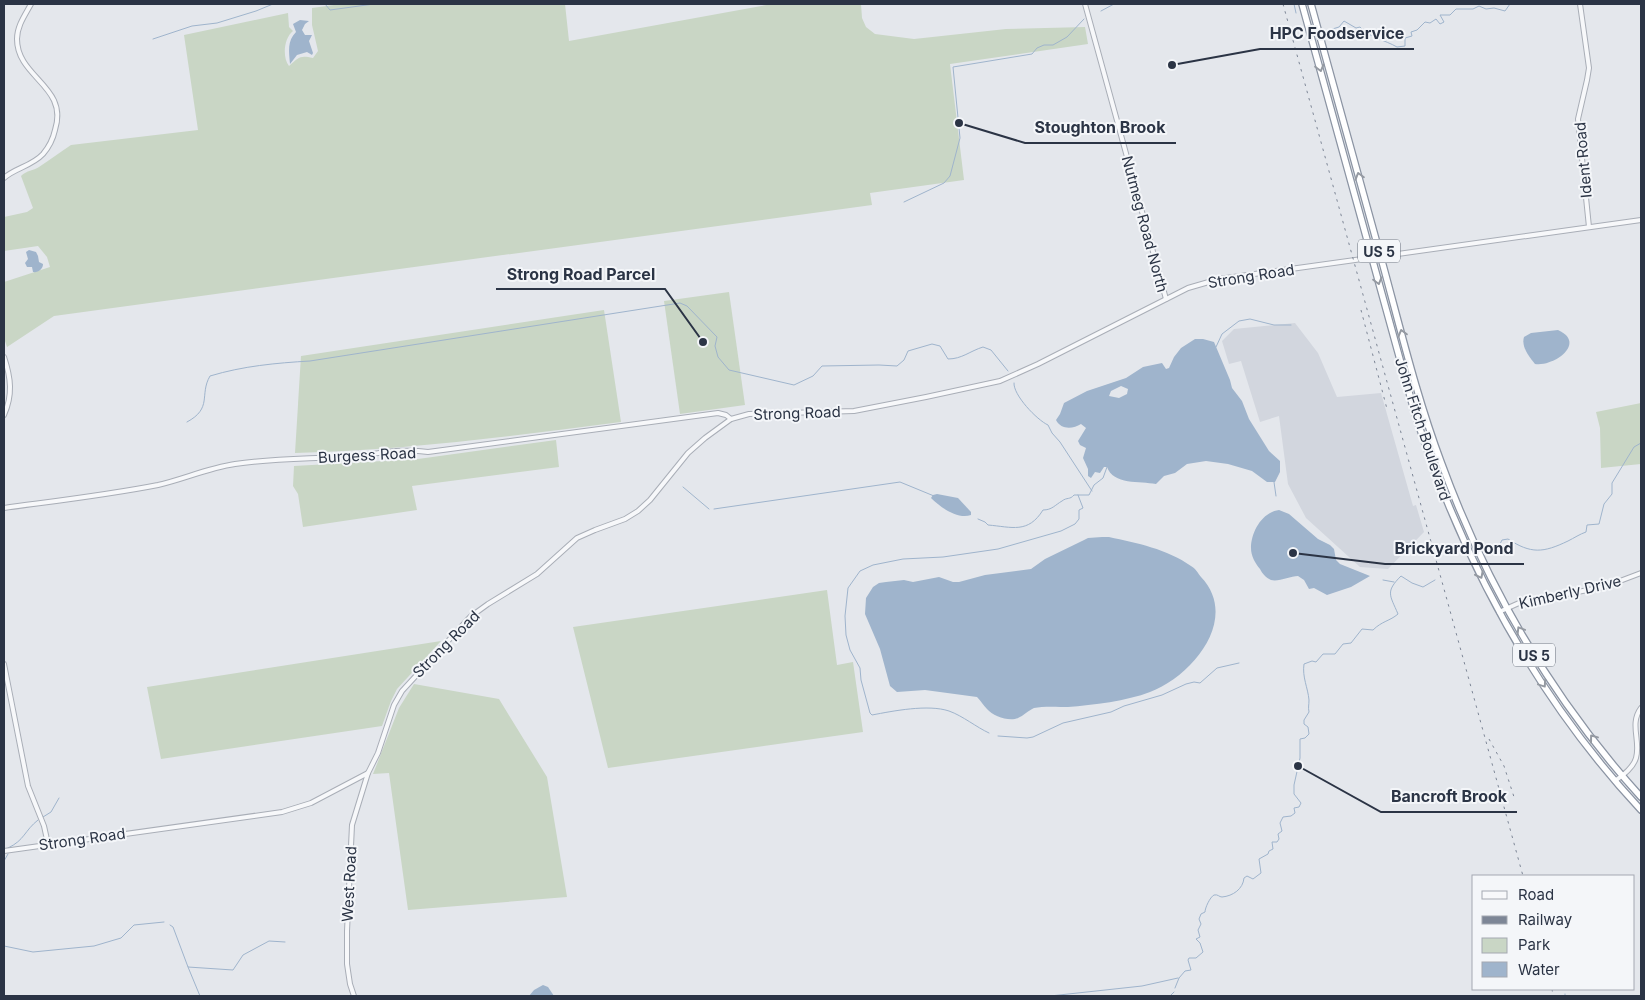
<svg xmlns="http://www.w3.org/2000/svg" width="1645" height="1000" font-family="Inter,sans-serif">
	<rect width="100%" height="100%" fill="#e4e7ec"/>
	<path fill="#d2d6de" d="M1295 323 1318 353 1337 397 1381 393 1413 506 1416 505 1424 532 1388 569 1360 567 1306 518 1288 484 1279 416 1260 422 1241 361 1229 364 1222 341 1234 329Z"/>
	<g fill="#c9d6c5">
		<path d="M341 4H565L569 41 772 4H861L862 18 866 27 875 34 914 39 1006 29 1085 27 1088 44 950 64 964 180 870 193 872 205 54 316 7 347 4 338V282L50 267 47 257 38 246 4 251V217L27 212 33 208 21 176C27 170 33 171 39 167 50 160 60 152 71 145L198 130 184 35 288 13 289 27 293 31C284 38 282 57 289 66 299 57 300 55 313 58L318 51 312 25V8Z"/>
		<path d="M729 292 745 405 680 414 664 301Z"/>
		<path d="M604 310 621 422C513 436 405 450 295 453L301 356Z"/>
		<path d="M1641 403V464L1601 468 1600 428 1596 412Z"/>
		<path d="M556 440 559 467 412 486 417 510 303 527 298 494 293 486 294 466 418 459Z"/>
		<path d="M827 590 837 665 853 662 863 732 608 768 573 627Z"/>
		<path d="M441 641 397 689 391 701 382 726 161 759 147 687Z"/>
		<path d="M414 684 499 699 547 777 567 897 408 910 389 773 373 774 399 708Z"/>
	</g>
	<g fill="#9fb4cc" fill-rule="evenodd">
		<path d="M300 20 309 21 305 24 302 30 305 35H312L309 41 313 53 312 55 307 52 297 55 290 64C289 51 287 41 296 32L293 24Z"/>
		<path d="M29 250 36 252 38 256 39 262 43 264C43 269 38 273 33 272L32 267H27L25 263 28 259 26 252Z"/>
		<path d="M1558 330C1587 343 1554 367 1535 364 1529 357 1521 346 1524 337L1531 333Z"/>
		<path d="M1195 339H1203L1214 342 1230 380 1232 388 1242 401 1249 419 1269 451 1280 461V472L1275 482H1267L1252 471 1228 464 1206 461 1187 464 1175 473 1164 476 1156 484C1140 481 1113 485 1107 467H1104L1100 473 1095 472 1091 478 1088 476V469L1083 458 1086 448 1080 445 1078 441 1086 428 1081 424C1073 429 1061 430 1056 420L1060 414 1064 403 1087 391 1126 378 1143 367 1162 363 1166 369 1169 368 1174 357 1181 348ZM1121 386 1128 389 1127 394 1119 398 1109 396 1111 391Z"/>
		<path d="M937 494 958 498 971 512V515C958 520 940 507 931 498L933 495Z"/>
		<path d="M1279 510 1289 514 1318 539 1330 545 1334 549 1336 560 1340 564 1370 576 1351 587 1327 595 1314 588 1309 589 1304 580 1298 576C1290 576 1279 582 1271 580 1266 578 1262 573 1260 569 1255 563 1251 556 1251 548 1251 532 1262 512 1279 510Z"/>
		<path d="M1102 537H1109C1137 543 1167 549 1191 566 1195 568 1198 573 1201 577 1240 618 1193 676 1150 692 1127 701 1093 705 1068 707 1059 707 1043 706 1034 708 1029 710 1023 716 1018 718 1009 722 993 716 987 709 983 705 981 701 977 697L925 690 897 692 890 686 880 649 865 614 866 598 873 587 879 583 886 582 904 580 913 582 939 577 953 582H959L985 575 1031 569 1045 559 1082 541 1088 538Z"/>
		<path d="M543 985 548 987 554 996H529L534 990Z"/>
	</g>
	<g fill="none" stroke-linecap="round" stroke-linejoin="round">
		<g stroke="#9fb4cc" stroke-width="1">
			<path d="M325 4 330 10 374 4"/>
			<path d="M1294 4 1296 13"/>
			<path d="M1101 11 1114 4"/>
			<path d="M1329 30 1339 27 1344 21 1356 28 1360 27C1368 37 1385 40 1397 47L1405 46V38L1412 36 1411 32 1417 30 1425 22 1430 23 1436 19 1440 24 1444 22 1440 15H1450L1456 9H1473L1479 6 1486 9 1494 8 1505 11 1510 4"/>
			<path d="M153 39 192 26 217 23 256 11 273 4"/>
			<path d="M904 202 944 183 950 176 960 138 953 67 1032 54 1037 48 1044 45H1053L1067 37 1084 19"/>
			<path d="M1216 347 1222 334 1239 321 1250 319 1274 325H1291"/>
			<path d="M1014 383C1013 395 1037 420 1048 425L1052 433 1060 442 1092 491"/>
			<path d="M187 422C213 408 199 395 210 376 243 366 276 363 310 361L680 303 687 306 717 337 715 346 718 357 729 370 794 385 813 376 822 366 879 365 897 366 904 360 908 351 932 344 940 346 948 359C962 359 970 351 983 347L991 350 1008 371"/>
			<path d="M1274 482 1276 496"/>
			<path d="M683 487 709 509"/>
			<path d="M714 509 900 482 934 496"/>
			<path d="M978 519 985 522 988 525C1012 527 1028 534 1043 510 1052 510 1055 505 1062 501 1067 497 1070 500 1074 495H1089L1094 485 1103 478 1107 467"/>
			<path d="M1489 553 1498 548 1502 540 1508 539C1531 554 1543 553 1568 541 1574 538 1580 534 1586 532L1587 525 1599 524 1604 504 1612 494V483L1634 447 1641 443"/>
			<path d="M1383 580 1394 582"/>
			<path d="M989 733C976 727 963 716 949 711 928 704 893 711 872 715L870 713 861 680 860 668 850 650 846 635 845 616 848 588 860 571 873 565 903 559 943 557 998 549 1061 531 1075 524 1079 519V510L1083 508 1078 495"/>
			<path d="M998 736 1027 738 1033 737 1063 723 1111 712 1124 706 1162 695 1186 684 1194 682 1200 683 1217 668 1239 663"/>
			<path d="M43 817 51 812 59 798"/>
			<path d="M8 848C25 840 24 831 38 820"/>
			<path d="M4 861 8 854"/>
			<path d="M170 925 173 927 188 967 233 970 243 955 269 941 285 942"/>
			<path d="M4 946 33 952 94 946 121 938 134 925 164 922"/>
			<path d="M188 967 200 996"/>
			<path d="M1175 988 1179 978 1185 971 1191 970 1188 960 1189 958H1196L1203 952 1200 943 1196 939 1200 937 1198 930 1201 924 1199 919 1201 914 1205 912C1205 908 1210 897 1214 895 1218 894 1219 897 1222 897 1233 896 1243 889 1244 878L1247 876 1253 879 1261 873 1259 859 1268 854 1269 851 1273 849 1272 842H1277L1279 839 1278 834 1282 831 1280 823 1283 817 1291 816 1295 813 1294 808 1299 807 1301 803 1294 794V785L1300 758V739L1305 738 1309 734 1308 727 1304 724V720L1309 712C1308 707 1309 705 1309 700 1308 688 1302 677 1304 664L1312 661 1316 662 1323 654H1335L1343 644 1351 643 1362 629 1373 630C1382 621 1390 621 1398 614 1390 595 1385 592 1401 576L1412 583 1423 587 1435 580"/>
			<path d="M1565 994V996"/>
			<path d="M1050 996 1142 986 1178 978"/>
			<path d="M1170 996 1174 992"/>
		</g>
		<defs>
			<g id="minor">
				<path d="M1085 4 1166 299"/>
				<path d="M1580 4 1589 68 1587 80 1578 119 1589 227"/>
				<path d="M4 178C15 168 32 166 43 154 49 147 53 139 55 130 69 86 17 78 17 39 17 26 25 15 31 4"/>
				<path d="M4 357C11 378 13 395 4 415"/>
				<path d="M4 508C55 501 107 495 158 485 184 479 208 468 235 464 274 458 313 459 352 456 380 454 399 448 428 452L718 413 726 415 731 419"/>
				<path d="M1499 612 1519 603 1604 587 1641 573"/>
				<path d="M4 664 28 786 44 826 48 844"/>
				<path d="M1615 781C1623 775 1633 768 1636 758 1641 741 1629 724 1641 708"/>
				<path d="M4 851 282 812 311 803 368 773"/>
				<path d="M354 996 350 984 347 964V931L352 825 368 773 378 753 394 705 402 691 470 617 488 604 537 574 577 538 595 530 625 519 638 511 650 500 688 453 705 438 731 419 749 414 854 411 926 397 1000 381 1038 364 1188 288 1219 279 1641 220"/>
			</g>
			<g id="highway">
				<path d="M1302 4 1415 414C1463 561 1535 696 1641 810"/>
				<path d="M1311 4C1335 91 1359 178 1383 265 1401 331 1417 398 1441 462 1486 585 1553 700 1641 797"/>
			</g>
		</defs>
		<use href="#minor" stroke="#a9aeb7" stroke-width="6"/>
		<use href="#highway" stroke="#8b94a3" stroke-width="8"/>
		<use href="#minor" stroke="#f7f8fa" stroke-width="4"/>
		<use href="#highway" stroke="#fff" stroke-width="5.5"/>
		<g stroke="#7d8696" stroke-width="1" stroke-dasharray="2.5 5" stroke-linecap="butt">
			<path d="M1283 4 1523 876"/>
			<path d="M1361 310 1387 409"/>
			<path d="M1489 739 1504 766 1514 797"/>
			<path d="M1552 989 1553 996"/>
		</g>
	</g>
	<defs><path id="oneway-chevron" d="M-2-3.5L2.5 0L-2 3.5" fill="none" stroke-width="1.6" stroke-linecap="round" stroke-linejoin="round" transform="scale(1.25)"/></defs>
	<g stroke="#959aa2">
		<use href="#oneway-chevron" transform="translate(1320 68) rotate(75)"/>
		<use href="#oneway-chevron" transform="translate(1359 176) rotate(-106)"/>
		<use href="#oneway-chevron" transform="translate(1378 281) rotate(75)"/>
		<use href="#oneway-chevron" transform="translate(1402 333) rotate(-105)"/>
		<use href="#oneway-chevron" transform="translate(1480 575) rotate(63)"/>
		<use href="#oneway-chevron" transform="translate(1520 630) rotate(-121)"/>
		<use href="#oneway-chevron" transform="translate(1543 684) rotate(56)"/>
		<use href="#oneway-chevron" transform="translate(1593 738) rotate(-127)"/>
	</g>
	<g text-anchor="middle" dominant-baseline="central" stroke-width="4" stroke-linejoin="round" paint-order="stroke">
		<g fill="#f4f6f9" stroke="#676e7b" stroke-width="1">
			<rect x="1358" y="239.5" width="42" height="23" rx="4"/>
			<rect x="1513" y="643.5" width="42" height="23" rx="4"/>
		</g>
		<g font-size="14" font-weight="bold" fill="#2b3445">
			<text x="1379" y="251">US 5</text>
			<text x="1534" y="655">US 5</text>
		</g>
		<g font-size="15" fill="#2b3445" stroke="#f4f6f9">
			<text transform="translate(1583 160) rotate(-95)">Ident Road</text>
			<text transform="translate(1145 224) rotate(75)">Nutmeg Road North</text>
			<text transform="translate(1251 276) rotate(-9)">Strong Road</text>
			<text transform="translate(797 413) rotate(-2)">Strong Road</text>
			<text transform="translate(1423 429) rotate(72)">John Fitch Boulevard</text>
			<text transform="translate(367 455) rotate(-3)">Burgess Road</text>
			<text transform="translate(1570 592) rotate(-13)">Kimberly Drive</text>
			<text transform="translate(446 644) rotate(-45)">Strong Road</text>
			<text transform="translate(82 839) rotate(-8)">Strong Road</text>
			<text transform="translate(349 884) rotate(-87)">West Road</text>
		</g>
	</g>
	<path fill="none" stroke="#2b3445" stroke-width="2" d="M1172 65L1260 49H1414M959 123L1025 143H1176M703 342L665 289H496M1293 553L1385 564H1524M1298 766L1381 812H1517"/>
	<g fill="#2b3445" stroke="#f4f6f9" stroke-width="2">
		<circle cx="1172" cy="65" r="5"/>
		<circle cx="959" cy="123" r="5"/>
		<circle cx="703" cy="342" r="5"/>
		<circle cx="1293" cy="553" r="5"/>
		<circle cx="1298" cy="766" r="5"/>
	</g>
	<g font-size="16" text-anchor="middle" font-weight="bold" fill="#2b3445" stroke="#f4f6f9" stroke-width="4" stroke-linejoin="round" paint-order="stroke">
		<text x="1337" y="39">HPC Foodservice</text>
		<text x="1100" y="133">Stoughton Brook</text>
		<text x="581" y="280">Strong Road Parcel</text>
		<text x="1454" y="554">Brickyard Pond</text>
		<text x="1449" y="802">Bancroft Brook</text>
	</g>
	<rect width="1645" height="1000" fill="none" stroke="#2b3445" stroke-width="10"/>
	<rect x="1472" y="875" width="162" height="115" fill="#f4f6f9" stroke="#a4a8b1"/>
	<rect x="1482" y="891" width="25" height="8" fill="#f7f8fa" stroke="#a4a8b1"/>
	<text x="1518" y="900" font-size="15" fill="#2b3445">Road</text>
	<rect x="1482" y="916" width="25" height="8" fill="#7d8696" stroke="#a4a8b1"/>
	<text x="1518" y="925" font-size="15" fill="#2b3445">Railway</text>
	<rect x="1482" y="938" width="25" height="15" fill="#c9d6c5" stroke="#a4a8b1"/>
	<text x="1518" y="950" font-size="15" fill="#2b3445">Park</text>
	<rect x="1482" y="962" width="25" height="15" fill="#9fb4cc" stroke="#a4a8b1"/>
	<text x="1518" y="975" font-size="15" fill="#2b3445">Water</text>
</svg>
